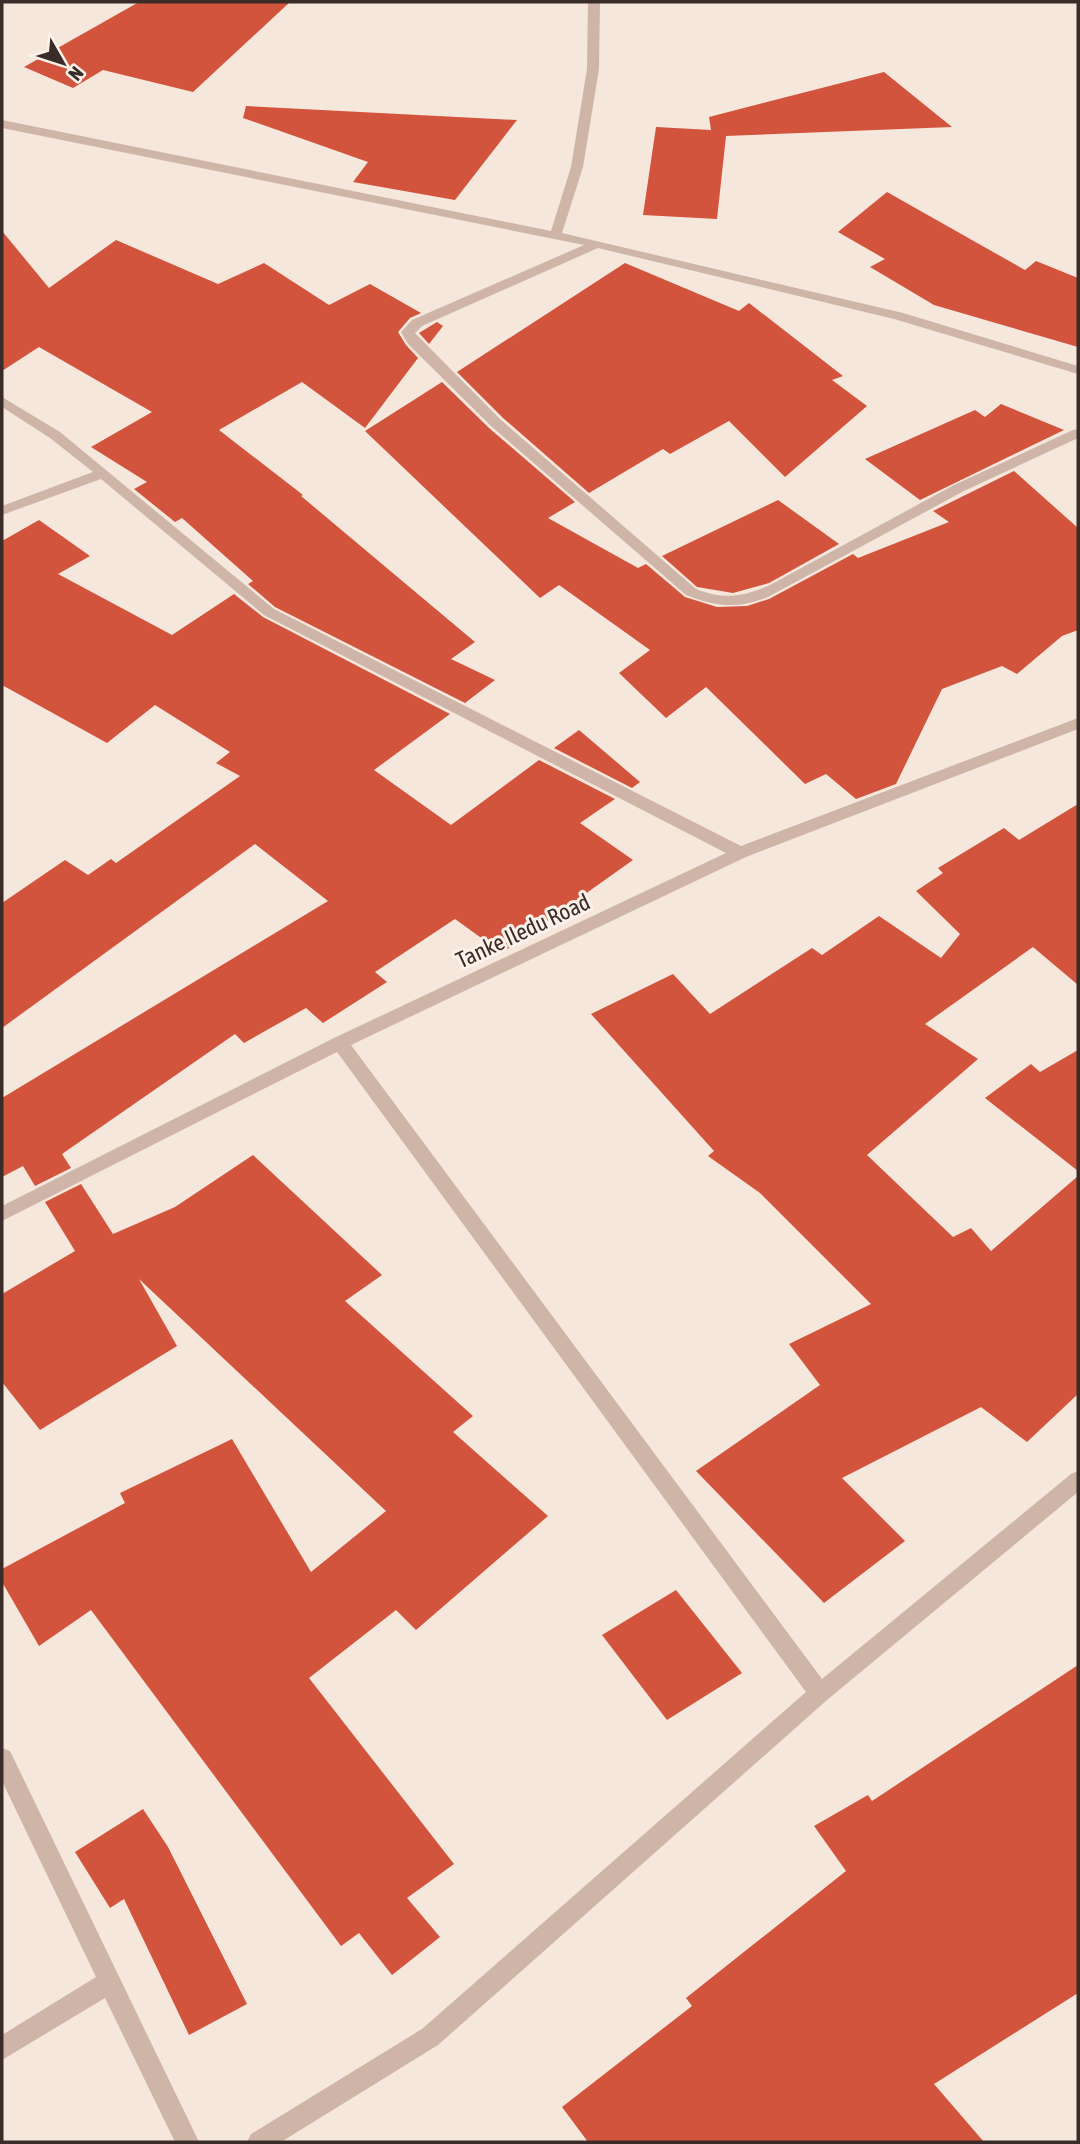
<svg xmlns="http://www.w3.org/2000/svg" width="1080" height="2144" font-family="'Asap Condensed',sans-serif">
	<rect width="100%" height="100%" fill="#f5e7dc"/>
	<g fill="#d2543d">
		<path d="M139 2H290L193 92 103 70 73 88 24 67Z"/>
		<path d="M884 72 952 127 726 136 717 219 643 215 656 127 711 130 709 117Z"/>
		<path d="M246 106 457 117 517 120 455 200 353 182 368 162 243 118Z"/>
		<path d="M887 192 1025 270 1036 261 1078 278V347L934 305 870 267 885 259 838 232Z"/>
		<path d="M2 231 49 288 116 240 218 284 264 263 329 305 370 284 421 313 410 318 398 332 406 345 418 358 365 428 302 382 219 430 303 495 301 496 475 642 451 659 495 680 465 703 275 607 248 584 253 581 182 518 175 522 134 489 147 482 91 447 152 412 39 347 2 371Z"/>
		<path d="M625 263 739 311 749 303 843 376 832 380 867 406 785 477 729 421 670 454 663 449 589 493 503 418 457 372Z"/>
		<path d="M437 322 443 326 429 344 419 333Z"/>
		<path d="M442 382 489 428 575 502 548 518 638 568 646 564 685 597 717 607 747 606 769 599 853 554 858 558 949 522 933 511 1014 471 1078 528V630L1062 636 1017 674 1002 666 942 689 896 784 856 799 826 774 805 784 706 687 666 718 619 673 650 650 559 585 540 598 365 431Z"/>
		<path d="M1001 404 1064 430 920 500 865 459 975 410 985 417Z"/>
		<path d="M778 500 839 544 769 583 733 593 697 587 662 556Z"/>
		<path d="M39 520 90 556 58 574 172 635 234 594 263 617 450 714 374 770 451 825 539 760 615 799 580 823 633 860 502 953 455 919 375 972 387 982 323 1023 306 1008 244 1043 235 1034 62 1154 71 1168 35 1186 23 1166 2 1177V1098L328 901 255 844 2 1028V903L65 860 88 875 111 859 116 863 240 776 216 763 230 752 155 705 107 743 2 685V541Z"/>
		<path d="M579 730 640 782 632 788 554 748Z"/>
		<path d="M1078 804V985L1033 947 925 1024 978 1059 867 1155 953 1237 971 1228 991 1251 1078 1176V1394L1027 1442 981 1407 842 1478 905 1541 824 1603 696 1471 820 1385 789 1344 871 1304 760 1193 708 1156 714 1151 591 1014 673 974 710 1014 812 948 822 955 879 916 941 958 960 934 916 891 943 873 938 868 1004 828 1019 840Z"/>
		<path d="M1078 1050V1171L985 1098 1031 1064 1040 1072Z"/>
		<path d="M253 1155 382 1275 345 1301 473 1416 453 1432 548 1516 416 1630 396 1610 309 1678 454 1864 407 1898 440 1937 392 1975 359 1933 341 1946 91 1610 39 1646 2 1582V1569L125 1503 120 1493 232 1439 311 1572 386 1511 139 1279 177 1346 40 1430 2 1382V1294L75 1251 45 1202 81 1184 113 1234 175 1207Z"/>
		<path d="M676 1590 742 1673 667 1720 602 1635Z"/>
		<path d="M1078 1665V1993L934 2084 984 2142H588L562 2107 692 2006 686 1998 846 1871 814 1826 868 1795 872 1801Z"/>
		<path d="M143 1809 168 1847 247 2004 189 2035 124 1899 110 1908 75 1852Z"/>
	</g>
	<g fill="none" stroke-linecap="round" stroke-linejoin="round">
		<g fill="#ceb5a7" fill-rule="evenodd">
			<path d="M588 2H600L599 69 583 167 562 233 903 313 1078 366V374L894 319 598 248 422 326 415 333 501 420 696 589C725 600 742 597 770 585L954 485 1073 430 1078 429V438L964 491 768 597C738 609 716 607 686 595L491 426 408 344 401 332 412 320 584 245 2 128V120L551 231 571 167 587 69Z"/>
			<path d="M2 397 60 432 274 609 741 846 1078 718V729L746 857 351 1045 822 1679 1071 1474 1078 1471V1492L827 1700 438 2045 281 2142H247L251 2134 422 2029 806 1692 337 1052 2 1221V1206L334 1038 726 853 264 615 101 479 2 515V506L93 472 50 438 2 407Z"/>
			<path d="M2 1748 10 1751 199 2142H175L105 1998 2 2060V2035L96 1977 2 1781Z"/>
		</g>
	</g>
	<g text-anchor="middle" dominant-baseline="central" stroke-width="6" stroke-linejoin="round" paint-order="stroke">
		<g font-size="23" fill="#3a2c28" stroke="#fcf2e9">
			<text transform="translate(523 931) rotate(-25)">Tanke Iledu Road</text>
		</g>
	</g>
	<rect width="1080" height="2144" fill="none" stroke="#3a2c28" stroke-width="7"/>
	<g transform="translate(63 63) rotate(129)" stroke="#fcf2e9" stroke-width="5" paint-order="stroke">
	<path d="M0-5L12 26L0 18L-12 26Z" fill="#3a2c28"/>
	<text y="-10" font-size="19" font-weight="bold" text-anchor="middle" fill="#3a2c28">N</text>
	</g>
</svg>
